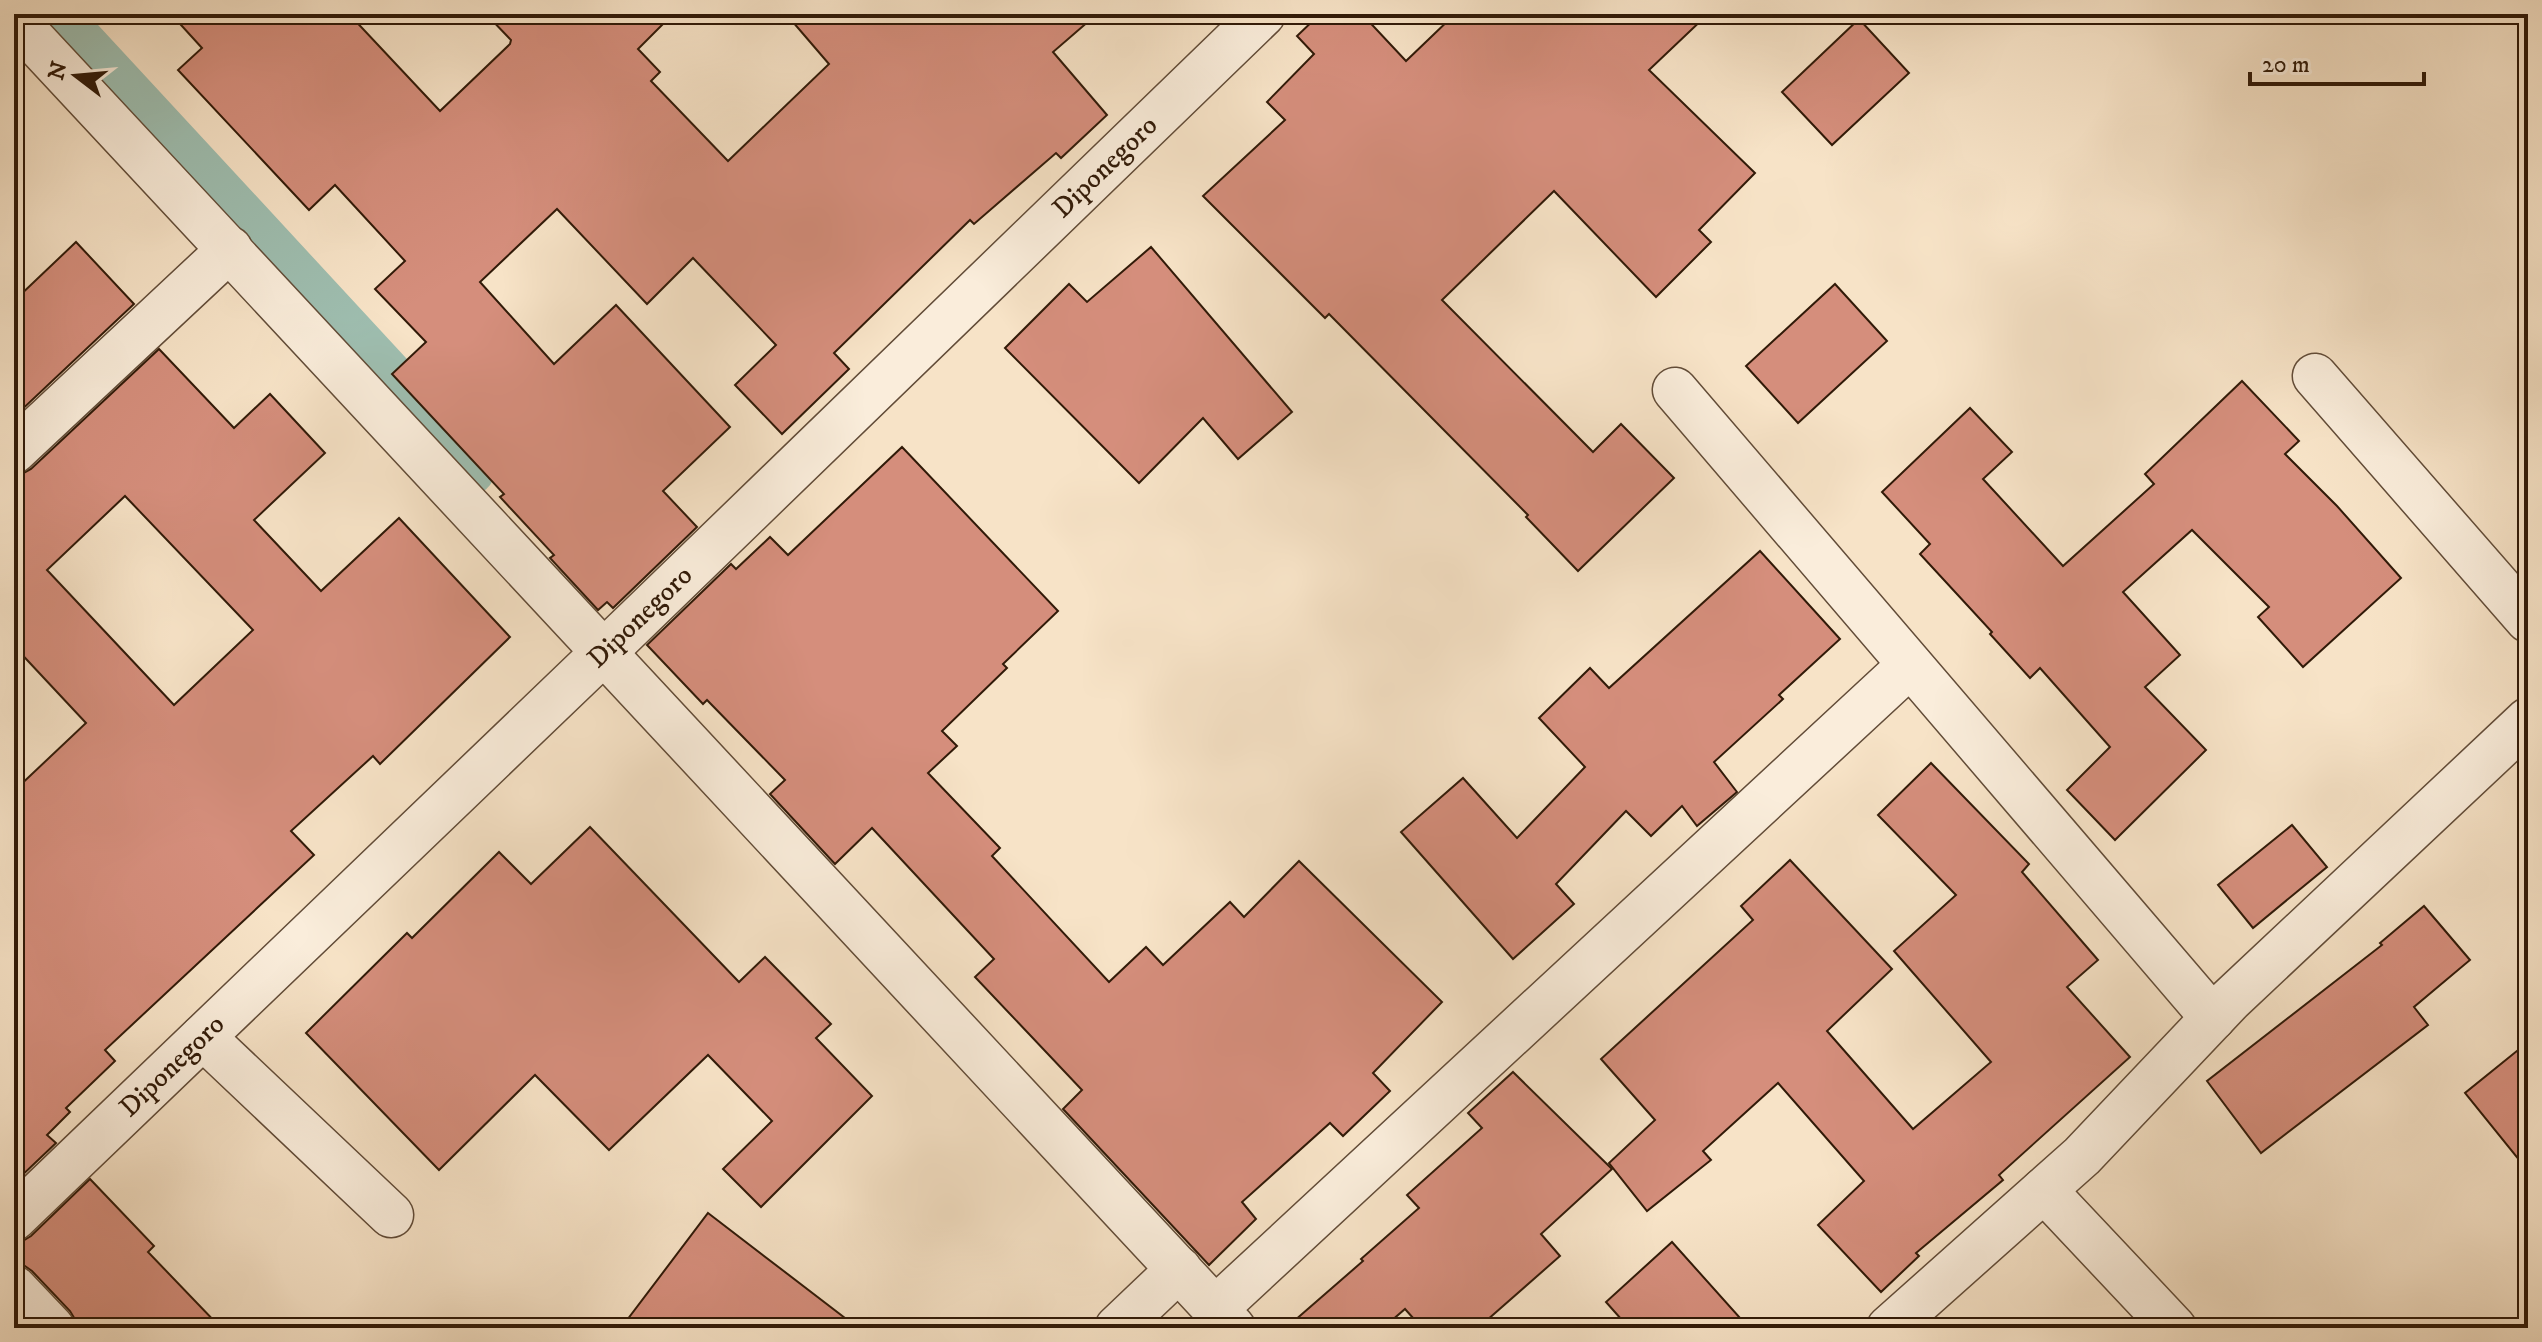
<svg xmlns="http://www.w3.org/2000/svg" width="2542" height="1342" font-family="'IM FELL DW Pica',serif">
	<rect width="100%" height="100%" fill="#f7e3c7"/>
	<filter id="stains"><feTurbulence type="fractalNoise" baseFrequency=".0025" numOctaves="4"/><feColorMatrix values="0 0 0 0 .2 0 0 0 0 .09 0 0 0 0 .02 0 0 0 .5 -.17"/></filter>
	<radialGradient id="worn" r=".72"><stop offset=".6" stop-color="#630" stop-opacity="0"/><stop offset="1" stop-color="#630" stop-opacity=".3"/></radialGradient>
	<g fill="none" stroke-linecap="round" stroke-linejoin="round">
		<path stroke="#9ebeb0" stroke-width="60" d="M47 14 466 467"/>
	</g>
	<g fill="#d58e7c" stroke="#311a08" stroke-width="2" fill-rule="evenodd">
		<path d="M171 14H349L440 111 510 44 511 40 486 14H673L638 49 660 72 651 81 728 161 829 64 786 14H1097L1053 52 1107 115 1061 158 1056 153 974 224 970 220 834 353 849 369 782 434 735 385 776 345 693 258 647 304 557 209 480 282 554 364 616 305 730 427 663 491 697 527 613 608 607 602 598 610 550 558 554 555 500 497 504 494 392 374 426 342 375 289 405 261 335 185 309 210 178 70 202 48Z"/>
		<path d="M1320 14H1362L1406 61 1455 14H1708L1649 70 1755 173 1699 230 1711 242 1656 297 1554 191 1442 300 1593 452 1621 424 1674 478 1578 571 1526 517 1528 515 1329 314 1325 318 1203 196 1285 120 1267 102 1314 54 1297 36Z"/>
		<path d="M1859 19 1909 73 1832 145 1782 92Z"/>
		<path d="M76 242 134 304 14 417V301Z"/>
		<path d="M1151 247 1292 412 1238 459 1203 418 1139 483 1005 348 1069 284 1087 302Z"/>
		<path d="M1835 284 1887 341 1798 423 1746 366Z"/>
		<path d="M159 349 234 428 270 394 325 453 254 520 321 591 399 518 510 637 380 764 373 756 291 831 314 855 105 1050 115 1061 66 1108 70 1112 47 1135 56 1143 14 1183V791L86 723 14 646V475H20L31 469ZM125 496 253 630 174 705 47 570Z"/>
		<path d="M2242 381 2299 441 2285 454 2337 506 2401 578 2303 667 2258 617 2269 607 2192 530 2123 592 2180 655 2145 687 2206 750 2115 840 2067 790 2110 747 2040 668 2030 678 1990 634 1992 632 1920 554 1930 544 1882 492 1970 408 2012 452 1983 479 2063 566 2154 484 2145 474Z"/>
		<path d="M902 447 1058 611 1003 664 1007 668 942 731 957 746 928 773 1000 848 992 856 1109 982 1146 947 1163 965 1230 902 1244 917 1299 861 1442 1002 1373 1073 1390 1091 1343 1136 1330 1123 1242 1202 1256 1219 1209 1265 1063 1109 1082 1090 975 977 994 959 872 828 835 864 770 794 785 780 707 700 703 704 647 645 731 564 736 569 770 537 788 555Z"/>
		<path d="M1760 551 1840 639 1779 695 1783 699 1714 762 1737 792 1697 826 1682 806 1651 836 1626 811 1556 884 1574 904 1513 959 1401 832 1463 778 1517 838 1585 767 1539 718 1590 668 1609 688Z"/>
		<path d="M1931 763 2029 864 2022 872 2098 960 2067 987 2130 1057 1999 1175 2003 1180 1916 1253 1919 1256 1881 1292 1818 1225 1864 1181 1778 1083 1703 1151 1711 1160 1647 1211 1609 1163 1655 1120 1601 1059 1753 920 1741 906 1790 860 1892 969 1827 1031 1913 1129 1991 1062 1894 951 1956 895 1878 815Z"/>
		<path d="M2292 825 2327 867 2253 928 2218 885Z"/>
		<path d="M590 827 739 982 765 957 831 1024 816 1038 872 1096 761 1207 723 1169 772 1121 708 1055 609 1150 535 1075 439 1170 306 1033 407 933 412 938 499 852 531 884Z"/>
		<path d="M2424 906 2470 960 2414 1007 2428 1025 2261 1153 2207 1081 2382 945 2380 943Z"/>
		<path d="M2528 1042V1171L2465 1093Z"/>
		<path d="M1513 1072 1612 1169 1541 1234 1560 1256 1478 1328H1422L1405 1309 1383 1328H1286L1363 1261 1361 1259 1419 1208 1407 1195 1482 1128 1468 1113Z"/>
		<path d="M90 1179 154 1246 148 1252 221 1328H76V1321L70 1311 32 1271 22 1264H14V1242H21L31 1236Z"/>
		<path d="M708 1213 858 1328H621Z"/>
		<path d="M1672 1242 1749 1328H1629L1606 1302Z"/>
	</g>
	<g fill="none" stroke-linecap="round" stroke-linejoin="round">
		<defs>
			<g id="street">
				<path d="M14 19 1233 1328"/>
				<path d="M2315 376 2528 620"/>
				<path d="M1675 390 2213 1018"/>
				<path d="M14 451 230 249"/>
				<path d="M203 1037 391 1215"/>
				<path d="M2044 1190 2174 1328"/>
				<path d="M14 1218 605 651 1263 14"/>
				<path d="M14 1288 52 1328"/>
				<path d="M1215 1309 1910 665"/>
				<path d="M1117 1328 1179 1269"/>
				<path d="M1889 1328 2082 1156 2230 1000 2528 720"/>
			</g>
		</defs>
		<use href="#street" stroke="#624c38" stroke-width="47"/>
		<use href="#street" stroke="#faeddb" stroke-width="44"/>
	</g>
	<g text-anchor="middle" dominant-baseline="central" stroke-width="8" stroke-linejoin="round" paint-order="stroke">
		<g font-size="28" fill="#311a08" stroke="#faeddb">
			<text transform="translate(1105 167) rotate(-44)">Diponegoro</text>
			<text transform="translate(640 617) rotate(-44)">Diponegoro</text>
			<text transform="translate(172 1066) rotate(-44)">Diponegoro</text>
		</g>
	</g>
	<rect width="2542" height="1342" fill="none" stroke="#f7e3c7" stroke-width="48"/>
	<rect x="16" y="16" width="2510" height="1310" fill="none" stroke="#311a08" stroke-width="4"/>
	<rect x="24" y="24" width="2494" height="1294" fill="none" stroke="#311a08" stroke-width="2"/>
	<g transform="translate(76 76) rotate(286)" stroke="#faeddb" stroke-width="6" paint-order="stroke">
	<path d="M0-6L14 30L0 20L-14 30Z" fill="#311a08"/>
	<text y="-12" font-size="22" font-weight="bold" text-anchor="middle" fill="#311a08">N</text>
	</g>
	<path d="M2250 72v12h174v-12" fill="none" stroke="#311a08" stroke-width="4"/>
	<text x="2262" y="72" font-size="24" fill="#311a08" stroke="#faeddb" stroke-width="6" paint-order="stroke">20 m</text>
	<rect width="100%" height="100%" filter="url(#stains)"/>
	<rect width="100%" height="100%" fill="url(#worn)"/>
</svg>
